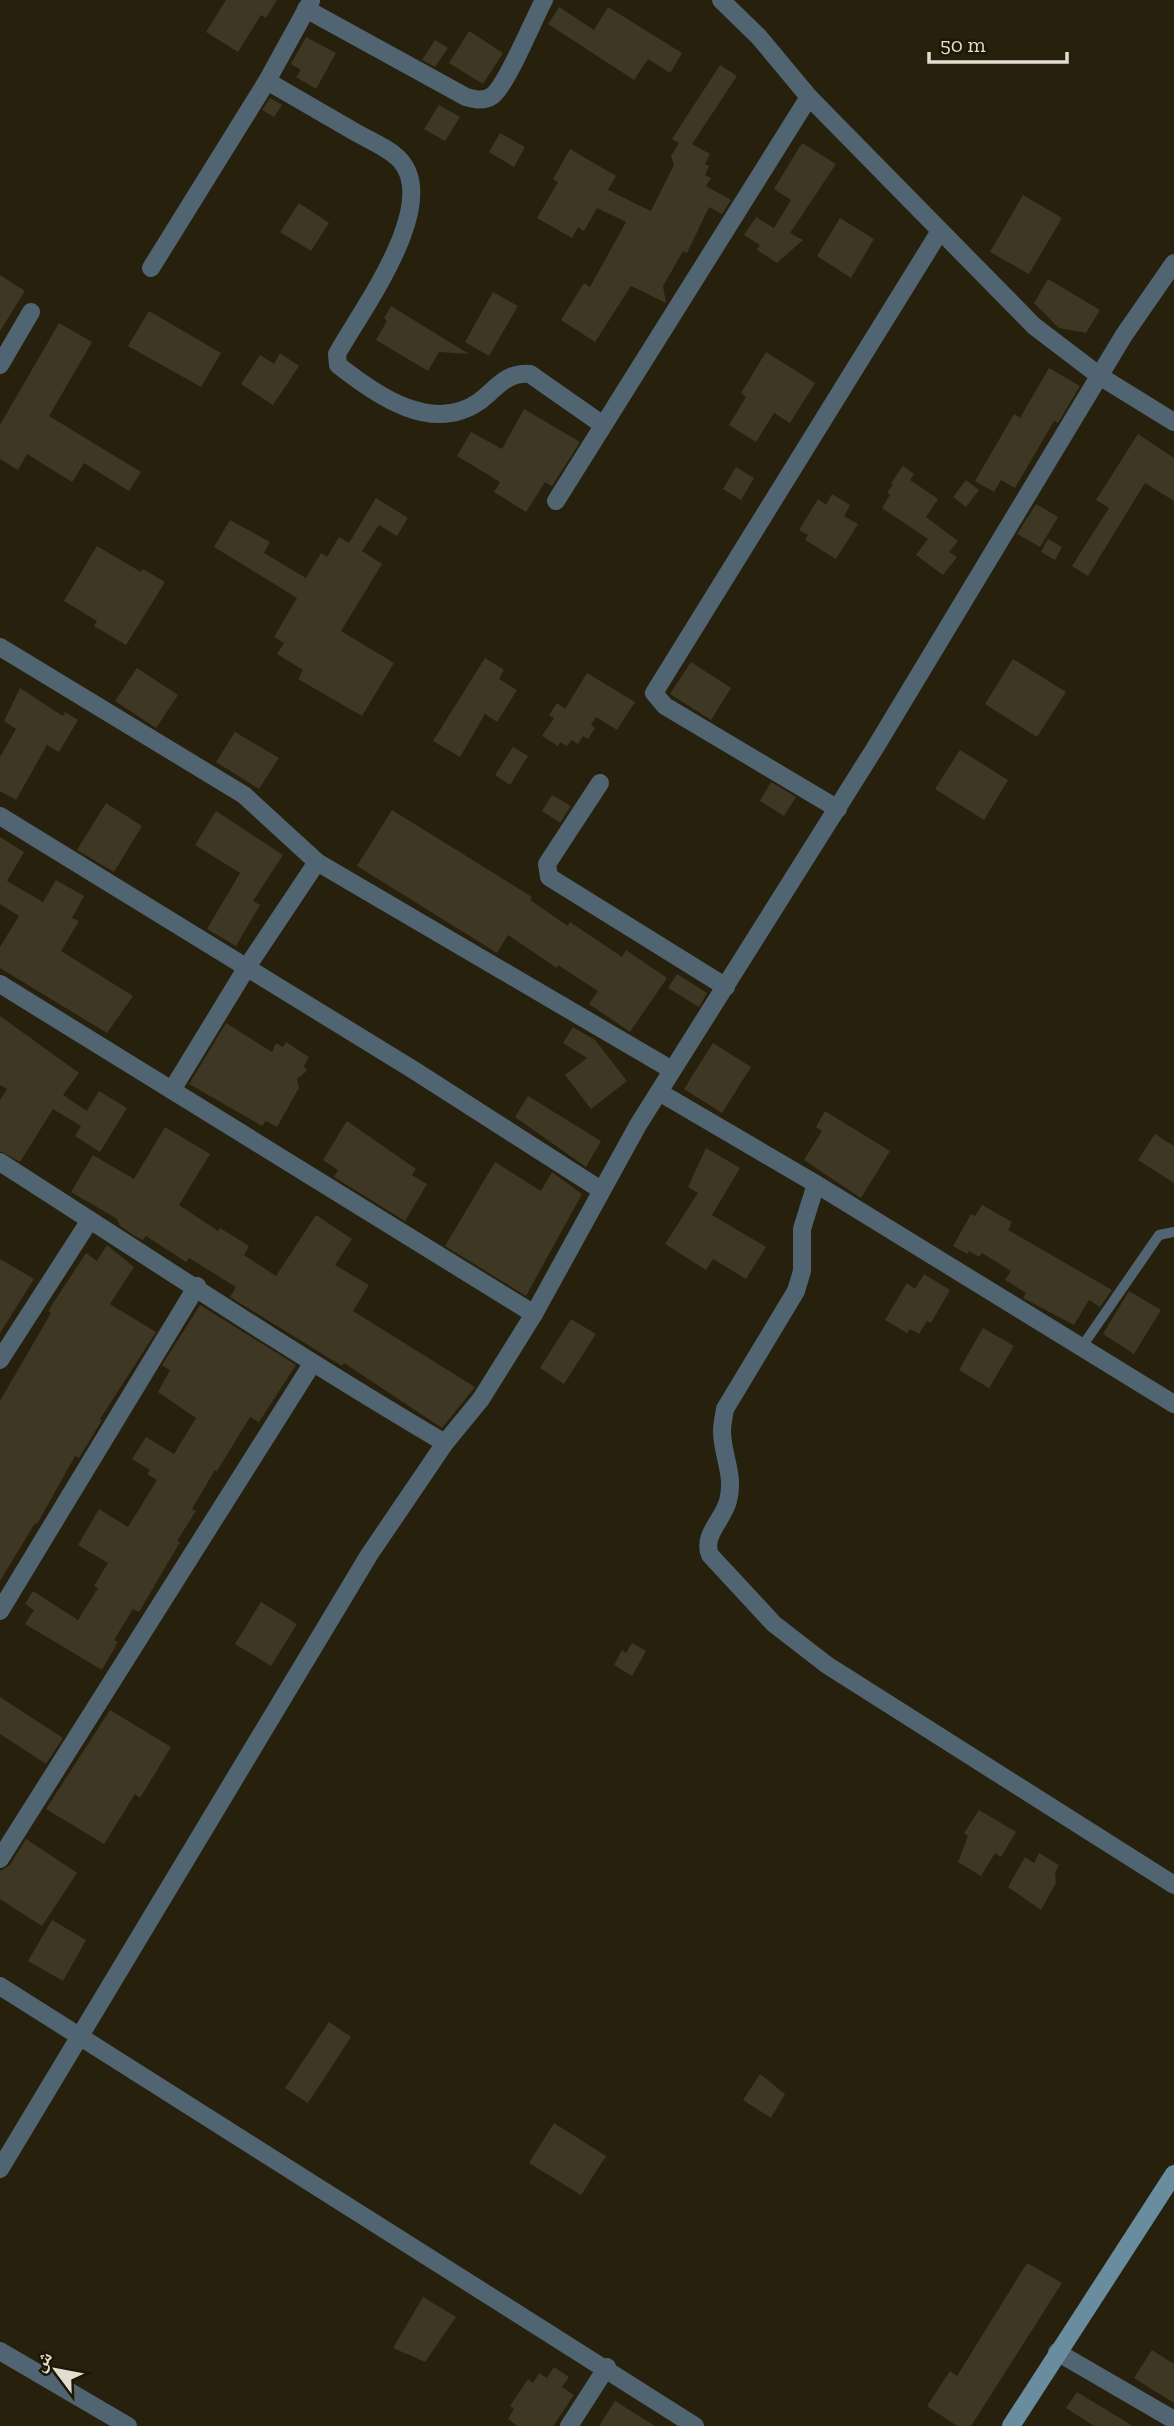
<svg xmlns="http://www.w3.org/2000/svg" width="1174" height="2426" font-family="'Zilla Slab','Noto Naskh Arabic',serif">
	<rect width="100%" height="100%" fill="#26200c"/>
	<g fill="#3e3723">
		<path d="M226 0H277L266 18 261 15 238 52 206 32Z"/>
		<path d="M559 7 594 30 608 7 682 53 670 73 648 59 634 80 548 24Z"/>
		<path d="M469 31 503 53 483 84 449 63Z"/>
		<path d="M306 37 336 53 316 89 296 77 301 70 291 64Z"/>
		<path d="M435 40 448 48 435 67 422 60Z"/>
		<path d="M720 65 737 76 692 144 710 154 705 164 709 166 705 175 711 178 706 186 731 200 722 214 709 207 687 253 683 251 663 286 666 303 631 286 595 342 561 320 584 283 590 287 626 222 597 208 584 231 578 227 572 238 537 218 558 182 553 179 570 149 616 176 608 190 651 211 674 165 671 156 679 143 672 139Z"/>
		<path d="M270 98 282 105 274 117 262 110Z"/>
		<path d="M439 105 460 117 445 141 424 129Z"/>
		<path d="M500 133 525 147 514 167 489 152Z"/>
		<path d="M802 143 836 164 790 233 803 240 777 263 757 250 760 245 744 235 756 217 774 228 791 200 774 189Z"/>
		<path d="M1023 195 1062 218 1029 274 990 252Z"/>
		<path d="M299 203 329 223 311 251 280 232Z"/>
		<path d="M840 218 874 239 851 278 817 256Z"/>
		<path d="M0 275 25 291 0 331Z"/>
		<path d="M1048 279 1100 310 1086 333 1059 328 1034 303Z"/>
		<path d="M493 292 518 306 489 356 465 342Z"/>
		<path d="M391 306 469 354 439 352 428 371 376 340 387 321 384 318Z"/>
		<path d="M149 311 221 353 201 387 128 346Z"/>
		<path d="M59 323 92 342 49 416 141 472 129 491 84 463 72 482 27 454 18 470 0 459V425Z"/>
		<path d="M766 352 815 383 790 423 774 413 756 442 729 425 746 397 741 393Z"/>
		<path d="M280 353 299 366 273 405 241 384 260 355 274 364Z"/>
		<path d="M1049 368 1080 386 1058 423 1054 421 1015 488 1001 480 994 492 975 481 1014 414 1020 418Z"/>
		<path d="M524 409 580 442 552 486 545 482 526 512 494 492 500 482 457 456 471 432 502 449Z"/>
		<path d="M1138 434 1174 458V501L1145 483 1088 576 1072 566 1109 508 1096 500Z"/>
		<path d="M903 466 914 474 910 480 938 499 926 517 958 541 949 552 957 557 943 575 916 555 928 539 882 508 890 495 887 493 893 484 891 483Z"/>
		<path d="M736 467 754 478 741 500 723 489Z"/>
		<path d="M966 480 979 490 966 507 953 497Z"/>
		<path d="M832 494 850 505 844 516 858 524 836 559 805 540 808 535 799 530 818 499 826 505Z"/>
		<path d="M376 498 408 518 397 536 379 525 362 551 382 564 341 631 394 663 362 716 298 679 303 670 277 654 284 643 274 637 297 598 214 547 230 520 270 542 264 553 306 578 321 553 327 557 339 537 349 543Z"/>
		<path d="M1036 504 1058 517 1040 547 1017 534Z"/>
		<path d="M1048 539 1062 547 1055 560 1041 552Z"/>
		<path d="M97 546 141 572 143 569 165 582 126 645 94 626 97 621 64 601Z"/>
		<path d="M485 658 504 670 499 679 517 690 497 722 485 714 460 757 433 741Z"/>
		<path d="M1013 659 1066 692 1037 737 985 704Z"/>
		<path d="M691 662 731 688 711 720 670 694Z"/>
		<path d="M137 668 178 695 156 728 115 701Z"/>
		<path d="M587 673 635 702 617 730 596 717 591 725 595 728 588 739 583 736 578 744 572 740 567 746 560 742 558 746 542 736 554 718 549 715 557 703 565 709Z"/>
		<path d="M20 688 63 716 65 712 78 720 59 752 47 745 16 800 0 791V757L16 729 4 721Z"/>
		<path d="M235 732 279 758 259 789 216 762Z"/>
		<path d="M513 747 528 756 510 785 495 775Z"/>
		<path d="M960 750 1008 780 984 820 935 789Z"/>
		<path d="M771 782 796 797 784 816 760 801Z"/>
		<path d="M552 795 571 806 560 823 542 811Z"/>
		<path d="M106 803 142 826 114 872 77 850Z"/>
		<path d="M392 810 532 897 530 900 568 926 570 922 622 957 626 950 667 978 630 1032 589 1004 598 991 558 965 557 968 508 935 497 953 357 866Z"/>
		<path d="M216 811 283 855 253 901 260 905 236 946 207 929 240 873 195 845Z"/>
		<path d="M0 837 24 852 7 881 43 902 56 880 84 896 72 918 79 921 61 951 133 996 107 1033 0 968V947L19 916 0 904Z"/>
		<path d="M677 974 707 993 699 1007 668 988Z"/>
		<path d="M0 1016 79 1073 63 1095 87 1111 99 1091 127 1108 100 1152 75 1136 81 1126 53 1109 20 1162 0 1151V1100L7 1089 0 1085Z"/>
		<path d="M226 1023 272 1052 276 1043 283 1047 286 1042 309 1057 304 1066 307 1071 297 1079 299 1088 277 1127 266 1121 262 1126 189 1084Z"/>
		<path d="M573 1027 595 1040 627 1081 591 1109 565 1075 587 1058 563 1043Z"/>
		<path d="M713 1043 751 1067 722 1113 684 1089Z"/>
		<path d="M528 1096 601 1141 586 1167 515 1117Z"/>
		<path d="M825 1111 890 1151 861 1198 804 1160 822 1131 816 1127Z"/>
		<path d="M347 1121 416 1169 412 1175 427 1184 405 1221 334 1177 338 1170 323 1160Z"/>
		<path d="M165 1127 210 1154 179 1205 218 1231 220 1228 249 1246 244 1255 276 1276 316 1215 352 1239 335 1265 369 1285 353 1311 475 1387 442 1428 344 1363 342 1366 230 1297 236 1287 189 1258 186 1262 146 1236 143 1240 135 1236 120 1226 117 1219 71 1192 93 1155 134 1179Z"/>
		<path d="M1155 1134 1174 1146V1183L1138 1160Z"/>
		<path d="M706 1148 740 1168 712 1215 766 1247 746 1279 713 1259 706 1270 665 1244 698 1193 688 1187Z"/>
		<path d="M495 1162 541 1191 552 1172 582 1194 526 1296 445 1246Z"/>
		<path d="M982 1205 1012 1222 1008 1230 1112 1290 1100 1307 1089 1300 1074 1325 1023 1298 1026 1293 1005 1280 1011 1271 982 1253 979 1257 969 1251 967 1254 953 1246 971 1214 975 1216Z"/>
		<path d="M107 1245 134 1267 110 1304 156 1332 100 1419 102 1420 79 1458 75 1456 37 1524 35 1523 0 1581V1401L51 1313 48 1311 86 1253 97 1261Z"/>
		<path d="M0 1259 34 1279 0 1333Z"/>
		<path d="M924 1274 950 1290 931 1323 927 1321 919 1334 910 1329 907 1333 885 1320 907 1283 915 1289Z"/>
		<path d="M1129 1291 1161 1310 1134 1354 1103 1334Z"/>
		<path d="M200 1305 296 1365 259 1422 250 1417 217 1471 215 1470 192 1509 196 1511 177 1541 180 1542 139 1612 133 1609 114 1640 118 1642 102 1670 25 1624 34 1610 25 1604 33 1591 78 1620 98 1588 94 1586 108 1563 78 1545 99 1509 128 1527 157 1480 147 1474 150 1470 132 1459 146 1437 174 1454 196 1418 158 1392 170 1370 162 1365Z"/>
		<path d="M571 1319 596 1334 564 1384 540 1368Z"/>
		<path d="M983 1328 1014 1346 989 1388 959 1370Z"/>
		<path d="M261 1602 297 1624 271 1666 235 1644Z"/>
		<path d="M632 1643 646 1651 632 1676 614 1665 622 1650 626 1653Z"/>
		<path d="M0 1697 63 1738 46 1764 0 1734Z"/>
		<path d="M110 1710 171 1747 140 1798 135 1794 104 1844 46 1809Z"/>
		<path d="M979 1810 1016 1832 1001 1857 995 1853 981 1876 958 1862 968 1836 964 1833Z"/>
		<path d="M26 1839 77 1873 42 1926 0 1899V1871L10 1865Z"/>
		<path d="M1039 1853 1059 1865 1055 1873 1056 1883 1041 1910 1008 1887 1025 1857 1034 1863Z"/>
		<path d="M52 1920 86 1940 63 1981 28 1961Z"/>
		<path d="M329 2022 351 2037 308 2103 285 2088Z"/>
		<path d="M760 2074 785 2094 771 2118 743 2100Z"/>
		<path d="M554 2123 606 2156 581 2195 529 2163Z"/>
		<path d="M1027 2263 1062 2283 971 2426H957L927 2406 950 2371 957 2376Z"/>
		<path d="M423 2297 456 2317 425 2362 393 2348Z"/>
		<path d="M1152 2350 1174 2364V2403L1134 2378Z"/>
		<path d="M554 2367 569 2377 562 2387 574 2395 553 2426H517L508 2419 514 2409 510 2406 528 2379 533 2383 539 2373 547 2378Z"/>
		<path d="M1077 2392 1133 2426H1094L1066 2408Z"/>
		<path d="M615 2401 655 2426H599Z"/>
	</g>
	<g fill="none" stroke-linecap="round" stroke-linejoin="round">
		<path stroke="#506571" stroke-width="10" d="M1081 1348 1159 1235 1174 1232"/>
		<g stroke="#506571" stroke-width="18">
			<path d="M721 0 759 37 809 97 1034 326 1101 377 1174 422"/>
			<path d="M306 9 466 97C474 99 483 102 492 96 507 85 533 20 544 0"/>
			<path d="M267 81C296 98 326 115 355 132 369 140 389 148 400 160 441 205 360 312 337 354L338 365C376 395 432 435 480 401 497 388 506 372 530 374L603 425"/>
			<path d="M151 268 267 81 311 1"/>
			<path d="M0 365 31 312"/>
			<path d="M556 501 809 97"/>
			<path d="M0 647 244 795 317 862 672 1070"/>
			<path d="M600 783 547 864 549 877 726 987"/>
			<path d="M838 809 665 706 654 693 940 231"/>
			<path d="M0 816 412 1069 601 1190"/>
			<path d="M0 984 534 1314"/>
			<path d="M172 1090 247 967 317 862"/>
			<path d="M659 1092 816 1184 1174 1404"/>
			<path d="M0 1162C148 1257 294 1354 445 1443"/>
			<path d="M816 1184 802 1229V1271L796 1291 725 1409C724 1416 722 1424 722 1431 722 1455 735 1475 728 1501 723 1520 702 1535 710 1555L774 1624 827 1665 1174 1885"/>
			<path d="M0 1360 90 1220"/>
			<path d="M0 1611 197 1286"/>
			<path d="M0 1859 312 1364"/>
			<path d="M0 1986 695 2426"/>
			<path d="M0 2169 369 1555 445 1443 481 1399 534 1314 638 1125 875 748 1124 335 1174 263"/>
			<path d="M0 2351 128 2426"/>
			<path d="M1057 2352 1174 2420"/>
			<path d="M569 2426 607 2367"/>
		</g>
		<path stroke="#698d9f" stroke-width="18" d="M1011 2426 1174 2174"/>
	</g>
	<g transform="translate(56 2370) rotate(302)" stroke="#1d1704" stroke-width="5" paint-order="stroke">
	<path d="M0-5L12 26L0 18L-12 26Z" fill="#e1ddd1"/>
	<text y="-10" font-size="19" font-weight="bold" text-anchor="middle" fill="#e1ddd1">ش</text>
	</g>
	<path d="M929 52v10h138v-10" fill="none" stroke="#e1ddd1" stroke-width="3.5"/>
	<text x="940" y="52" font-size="21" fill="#e1ddd1" stroke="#1d1704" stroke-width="5" paint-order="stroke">50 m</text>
</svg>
